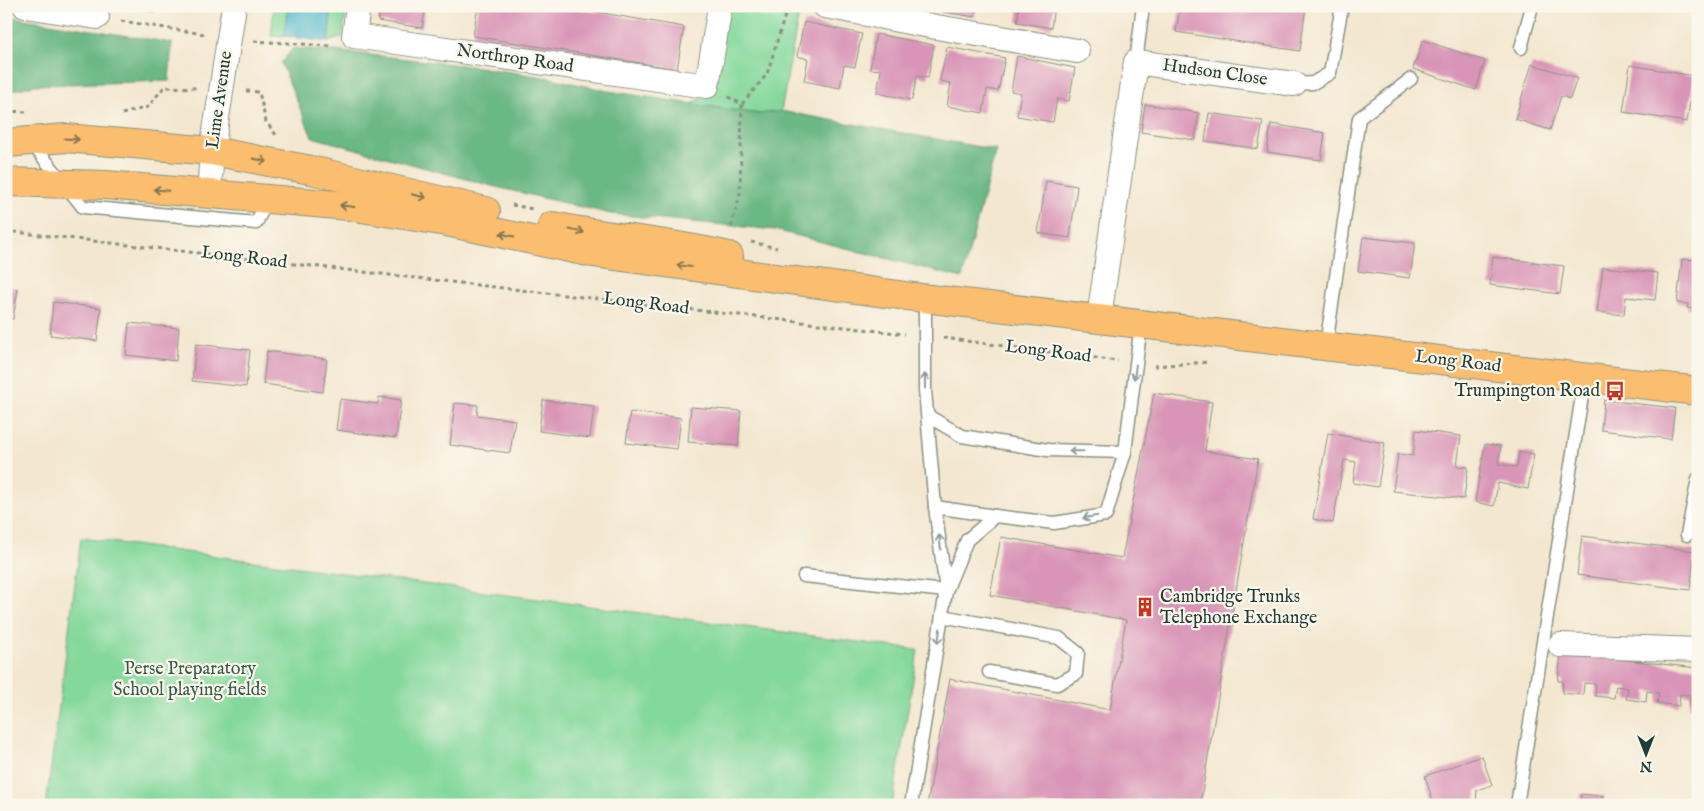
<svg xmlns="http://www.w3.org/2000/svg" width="1704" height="811" font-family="'IM FELL English',serif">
	<rect width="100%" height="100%" fill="#fbf7ec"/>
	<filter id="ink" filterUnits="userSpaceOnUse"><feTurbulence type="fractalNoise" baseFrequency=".02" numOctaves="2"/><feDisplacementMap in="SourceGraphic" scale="10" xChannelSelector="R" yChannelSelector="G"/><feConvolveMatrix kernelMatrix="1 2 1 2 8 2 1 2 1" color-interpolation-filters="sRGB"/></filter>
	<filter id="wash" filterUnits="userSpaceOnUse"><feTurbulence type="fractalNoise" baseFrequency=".0096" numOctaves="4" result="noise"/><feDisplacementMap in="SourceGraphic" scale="20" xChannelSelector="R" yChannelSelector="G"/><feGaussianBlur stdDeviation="1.12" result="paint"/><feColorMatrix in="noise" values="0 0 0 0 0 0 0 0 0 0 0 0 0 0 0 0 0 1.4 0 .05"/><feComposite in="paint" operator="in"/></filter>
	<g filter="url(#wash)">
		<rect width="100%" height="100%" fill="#f3e7cf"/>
		<g fill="#83d89b" stroke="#518a68">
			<path d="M274 6H288L284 36H271Z"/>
			<path d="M332 6H347L342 37 328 42Z"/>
			<path d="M730 6H801L799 13 781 111 759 114 692 104 706 95Z"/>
			<path d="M81 538 918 650 892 805H46Z"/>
		</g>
		<g fill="#6ab883" stroke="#447a5c">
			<path d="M6 16 172 43 169 81 34 85 6 92Z"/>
			<path d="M293 48 335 51 471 66 550 78 608 91 759 114 781 111 996 150 962 278 775 230 611 214 492 186 312 137 281 63Z"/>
		</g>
		<path fill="#4eb7cb" stroke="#367a80" d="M288 6H332L328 42 284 36Z"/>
		<g id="blocks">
			<g fill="#d995b7">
				<path d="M127 6H155L154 12Z"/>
				<path d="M381 6H426L422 28 378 21Z"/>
				<path d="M478 6H561L684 27 677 69 473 36Z"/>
				<path d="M944 6H977L975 17 943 12Z"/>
				<path d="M1019 6H1054L1051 28 1017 22Z"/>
				<path d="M1180 6H1306L1300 51 1176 32Z"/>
				<path d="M804 22 862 34 855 67 844 65 840 88 804 81 808 59 797 56Z"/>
				<path d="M876 34 934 45 928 78 917 76 912 100 877 93 881 70 870 69Z"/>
				<path d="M1423 40 1485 61 1476 90 1413 69Z"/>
				<path d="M947 47 1005 58 998 91 987 89 983 113 947 106 951 83 940 81Z"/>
				<path d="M1017 56 1075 68 1069 101 1057 99 1053 122 1017 116 1021 93 1011 91Z"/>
				<path d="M1532 64 1577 78 1570 99 1561 96 1550 130 1515 119Z"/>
				<path d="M1630 65 1694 76 1687 122 1623 112Z"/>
				<path d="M1145 104 1199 113 1195 140 1141 132Z"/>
				<path d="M1209 113 1263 121 1258 149 1205 141Z"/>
				<path d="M1271 124 1325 133 1321 160 1267 152Z"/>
				<path d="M1046 181 1077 186 1070 238 1038 233Z"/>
				<path d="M1363 237 1415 243 1410 278 1358 271Z"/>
				<path d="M1493 257 1564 266 1560 294 1490 285Z"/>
				<path d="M1682 259 1698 260V309L1687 308 1688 304 1677 303Z"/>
				<path d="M1603 267 1658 273 1655 300 1626 297 1624 315 1597 312Z"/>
				<path d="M6 287 18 289 13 319 6 318Z"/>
				<path d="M53 302 101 308 97 341 50 335Z"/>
				<path d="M129 323 179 328 176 361 126 355Z"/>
				<path d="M196 344 250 350 246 387 192 381Z"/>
				<path d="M267 351 327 359 323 392 263 384Z"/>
				<path d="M1154 393 1212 402 1205 451 1258 459 1200 805H927L950 679 1110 710 1126 620 990 595 1001 537 1122 558Z"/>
				<path d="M379 397 401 400 396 438 336 430 340 399 378 404Z"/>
				<path d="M543 400 594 406 590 438 539 431Z"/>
				<path d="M1604 400 1675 408 1671 439 1601 430Z"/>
				<path d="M455 403 478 405 477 415 515 420 510 453 450 445Z"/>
				<path d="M691 407 741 411 738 446 688 442Z"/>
				<path d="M630 412 681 418 677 449 626 443Z"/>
				<path d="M1416 430 1461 436 1457 466 1468 467 1464 499 1393 491 1398 454 1413 456Z"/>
				<path d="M1328 433 1385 443 1378 487 1353 483 1356 462 1344 460 1333 523 1313 519Z"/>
				<path d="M1485 444 1501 446 1498 464 1517 467 1519 452 1534 454 1528 489 1498 483 1494 506 1475 502Z"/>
				<path d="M1582 536 1695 551 1690 590 1577 575Z"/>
				<path d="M1561 653 1698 668V708L1689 707 1690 695 1680 694 1679 706 1657 703 1659 693 1647 691 1646 702 1626 699 1628 688 1616 686 1614 698 1595 696 1596 684 1584 683 1583 695 1562 693 1563 681H1558Z"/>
				<path d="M1482 756 1492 785 1477 790 1476 805H1449V803L1434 805 1425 776Z"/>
				<path d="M1581 794 1604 796 1603 805H1580Z"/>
			</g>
		</g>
	</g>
	<g filter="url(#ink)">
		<use href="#blocks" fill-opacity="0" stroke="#899282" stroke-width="1"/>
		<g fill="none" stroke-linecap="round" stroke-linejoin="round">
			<defs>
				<g id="lane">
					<path d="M1521 48 1532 6"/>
					<path d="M1136 62 1143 6"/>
					<path d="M1294 84 1313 83 1330 73 1342 6"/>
					<path d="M30 141 83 207 256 223 268 199"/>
					<path d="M1326 346 1359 118 1411 79"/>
					<path d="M928 416 962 436 1048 450 1125 452"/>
					<path d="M935 507 995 516"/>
					<path d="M1687 535 1698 479"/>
					<path d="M804 576 946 591 935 507 925 390V299"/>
					<path d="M942 616 1059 638 1078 653 1076 674 1057 684 989 672"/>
					<path d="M911 805 946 591 967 540 995 516 1054 523 1106 515 1125 452 1141 324"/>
					<path d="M1517 805 1585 377"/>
				</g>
				<g id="street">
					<path d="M25 6 97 17"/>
					<path d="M358 6 354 36 707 86 720 6"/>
					<path d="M825 6 919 24 1077 51"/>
					<path d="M209 194 212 151 234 6"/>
					<path d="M1100 319 1101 304 1136 62 1294 84"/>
					<path d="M1560 645 1698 650"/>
				</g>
				<g id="primary">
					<path d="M6 143 66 138 212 151 311 170 486 211"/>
					<path d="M6 182 106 185 349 206 447 222 593 253 906 296 1698 391"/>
					<path d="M552 226C611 238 670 242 729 256"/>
				</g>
			</defs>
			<use href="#lane" stroke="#899282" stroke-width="15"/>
			<use href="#street" stroke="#899282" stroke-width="26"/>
			<use href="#primary" stroke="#899282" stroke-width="30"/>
			<g stroke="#899282" stroke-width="3" stroke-dasharray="4 4" stroke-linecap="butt">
				<path d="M121 21 204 34"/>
				<path d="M254 41 331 46"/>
				<path d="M246 91 259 92 266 122 277 136"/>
				<path d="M728 97 742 104 740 194 731 228"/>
				<path d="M742 104 767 74 787 9 796 6"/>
				<path d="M6 111 26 112"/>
				<path d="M122 114 148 107 164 87 198 88"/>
				<path d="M512 205 533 209"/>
				<path d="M6 231 905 334"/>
				<path d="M751 242 777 248"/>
				<path d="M943 338 1118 361"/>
				<path d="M1154 366 1208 362"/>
			</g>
			<use href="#lane" stroke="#fff" stroke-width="12"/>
			<use href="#street" stroke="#fff" stroke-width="24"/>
			<use href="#primary" stroke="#fbbe6e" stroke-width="28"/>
		</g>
		<defs><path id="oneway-shaft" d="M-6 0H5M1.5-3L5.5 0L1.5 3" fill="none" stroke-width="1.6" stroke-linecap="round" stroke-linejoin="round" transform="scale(1.25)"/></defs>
		<g stroke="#82774e">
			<use href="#oneway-shaft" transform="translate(72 139) rotate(4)"/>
			<use href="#oneway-shaft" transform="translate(260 160) rotate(11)"/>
			<use href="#oneway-shaft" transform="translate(161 190) rotate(-175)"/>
			<use href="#oneway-shaft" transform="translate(419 196) rotate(13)"/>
			<use href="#oneway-shaft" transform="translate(347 206) rotate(-173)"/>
			<use href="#oneway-shaft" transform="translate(577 231) rotate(11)"/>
			<use href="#oneway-shaft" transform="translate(507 235) rotate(-168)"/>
			<use href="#oneway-shaft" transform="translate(684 266) rotate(-172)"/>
		</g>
		<g stroke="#8f9e9a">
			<use href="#oneway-shaft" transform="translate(1135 372) rotate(97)"/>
			<use href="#oneway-shaft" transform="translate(925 381) rotate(-90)"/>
			<use href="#oneway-shaft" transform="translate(1076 451) rotate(-179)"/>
			<use href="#oneway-shaft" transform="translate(1090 517) rotate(171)"/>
			<use href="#oneway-shaft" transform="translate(940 542) rotate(-97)"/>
			<use href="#oneway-shaft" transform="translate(939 636) rotate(99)"/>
		</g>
	</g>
	<defs>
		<symbol id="bus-bare" viewBox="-9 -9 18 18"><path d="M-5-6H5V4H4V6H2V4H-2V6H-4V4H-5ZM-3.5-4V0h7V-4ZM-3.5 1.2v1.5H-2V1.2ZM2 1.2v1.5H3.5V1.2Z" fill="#c8321e" stroke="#fbf7ec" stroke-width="2.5" paint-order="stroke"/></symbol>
		<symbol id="building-bare" viewBox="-9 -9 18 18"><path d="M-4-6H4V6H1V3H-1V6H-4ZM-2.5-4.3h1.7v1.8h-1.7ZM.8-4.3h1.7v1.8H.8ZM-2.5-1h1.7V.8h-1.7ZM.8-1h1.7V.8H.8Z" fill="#c8321e" stroke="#fbf7ec" stroke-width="2.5" paint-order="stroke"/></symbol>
	</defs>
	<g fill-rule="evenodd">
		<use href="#bus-bare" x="1601" y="377" width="28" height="28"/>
		<use href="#building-bare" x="1131" y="593" width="28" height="28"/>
	</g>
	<g text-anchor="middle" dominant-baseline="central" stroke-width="4.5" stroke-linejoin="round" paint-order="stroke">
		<g font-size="18" fill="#1f3d34" stroke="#fbf7ec">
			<text transform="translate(515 59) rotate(8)">Northrop Road</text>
			<text transform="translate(1215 73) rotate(8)">Hudson Close</text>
			<text transform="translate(220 100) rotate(-82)">Lime Avenue</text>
			<text transform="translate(244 258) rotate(7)">Long Road</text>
			<text transform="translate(646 304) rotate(7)">Long Road</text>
			<text transform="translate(1048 352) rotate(7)">Long Road</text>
			<text transform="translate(1458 362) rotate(7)">Long Road</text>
		</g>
		<g font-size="18" fill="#1f3d34" stroke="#fbf7ec" text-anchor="end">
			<text x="1600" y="391">Trumpington Road</text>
			<text x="1160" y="597" text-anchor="start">Cambridge Trunks<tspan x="1160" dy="21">Telephone Exchange</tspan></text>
		</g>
		<g font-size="18" fill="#335c49" stroke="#fbf7ec">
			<text x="190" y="669">Perse Preparatory<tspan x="190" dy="21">School playing fields</tspan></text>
		</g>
	</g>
	<rect width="1704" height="811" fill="none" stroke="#fbf7ec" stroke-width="25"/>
	<g transform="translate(1646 754) rotate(180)" stroke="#fbf7ec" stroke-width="4" paint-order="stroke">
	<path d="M0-4L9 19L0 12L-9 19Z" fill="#1f3d34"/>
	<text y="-8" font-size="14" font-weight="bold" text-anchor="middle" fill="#1f3d34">N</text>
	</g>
</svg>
